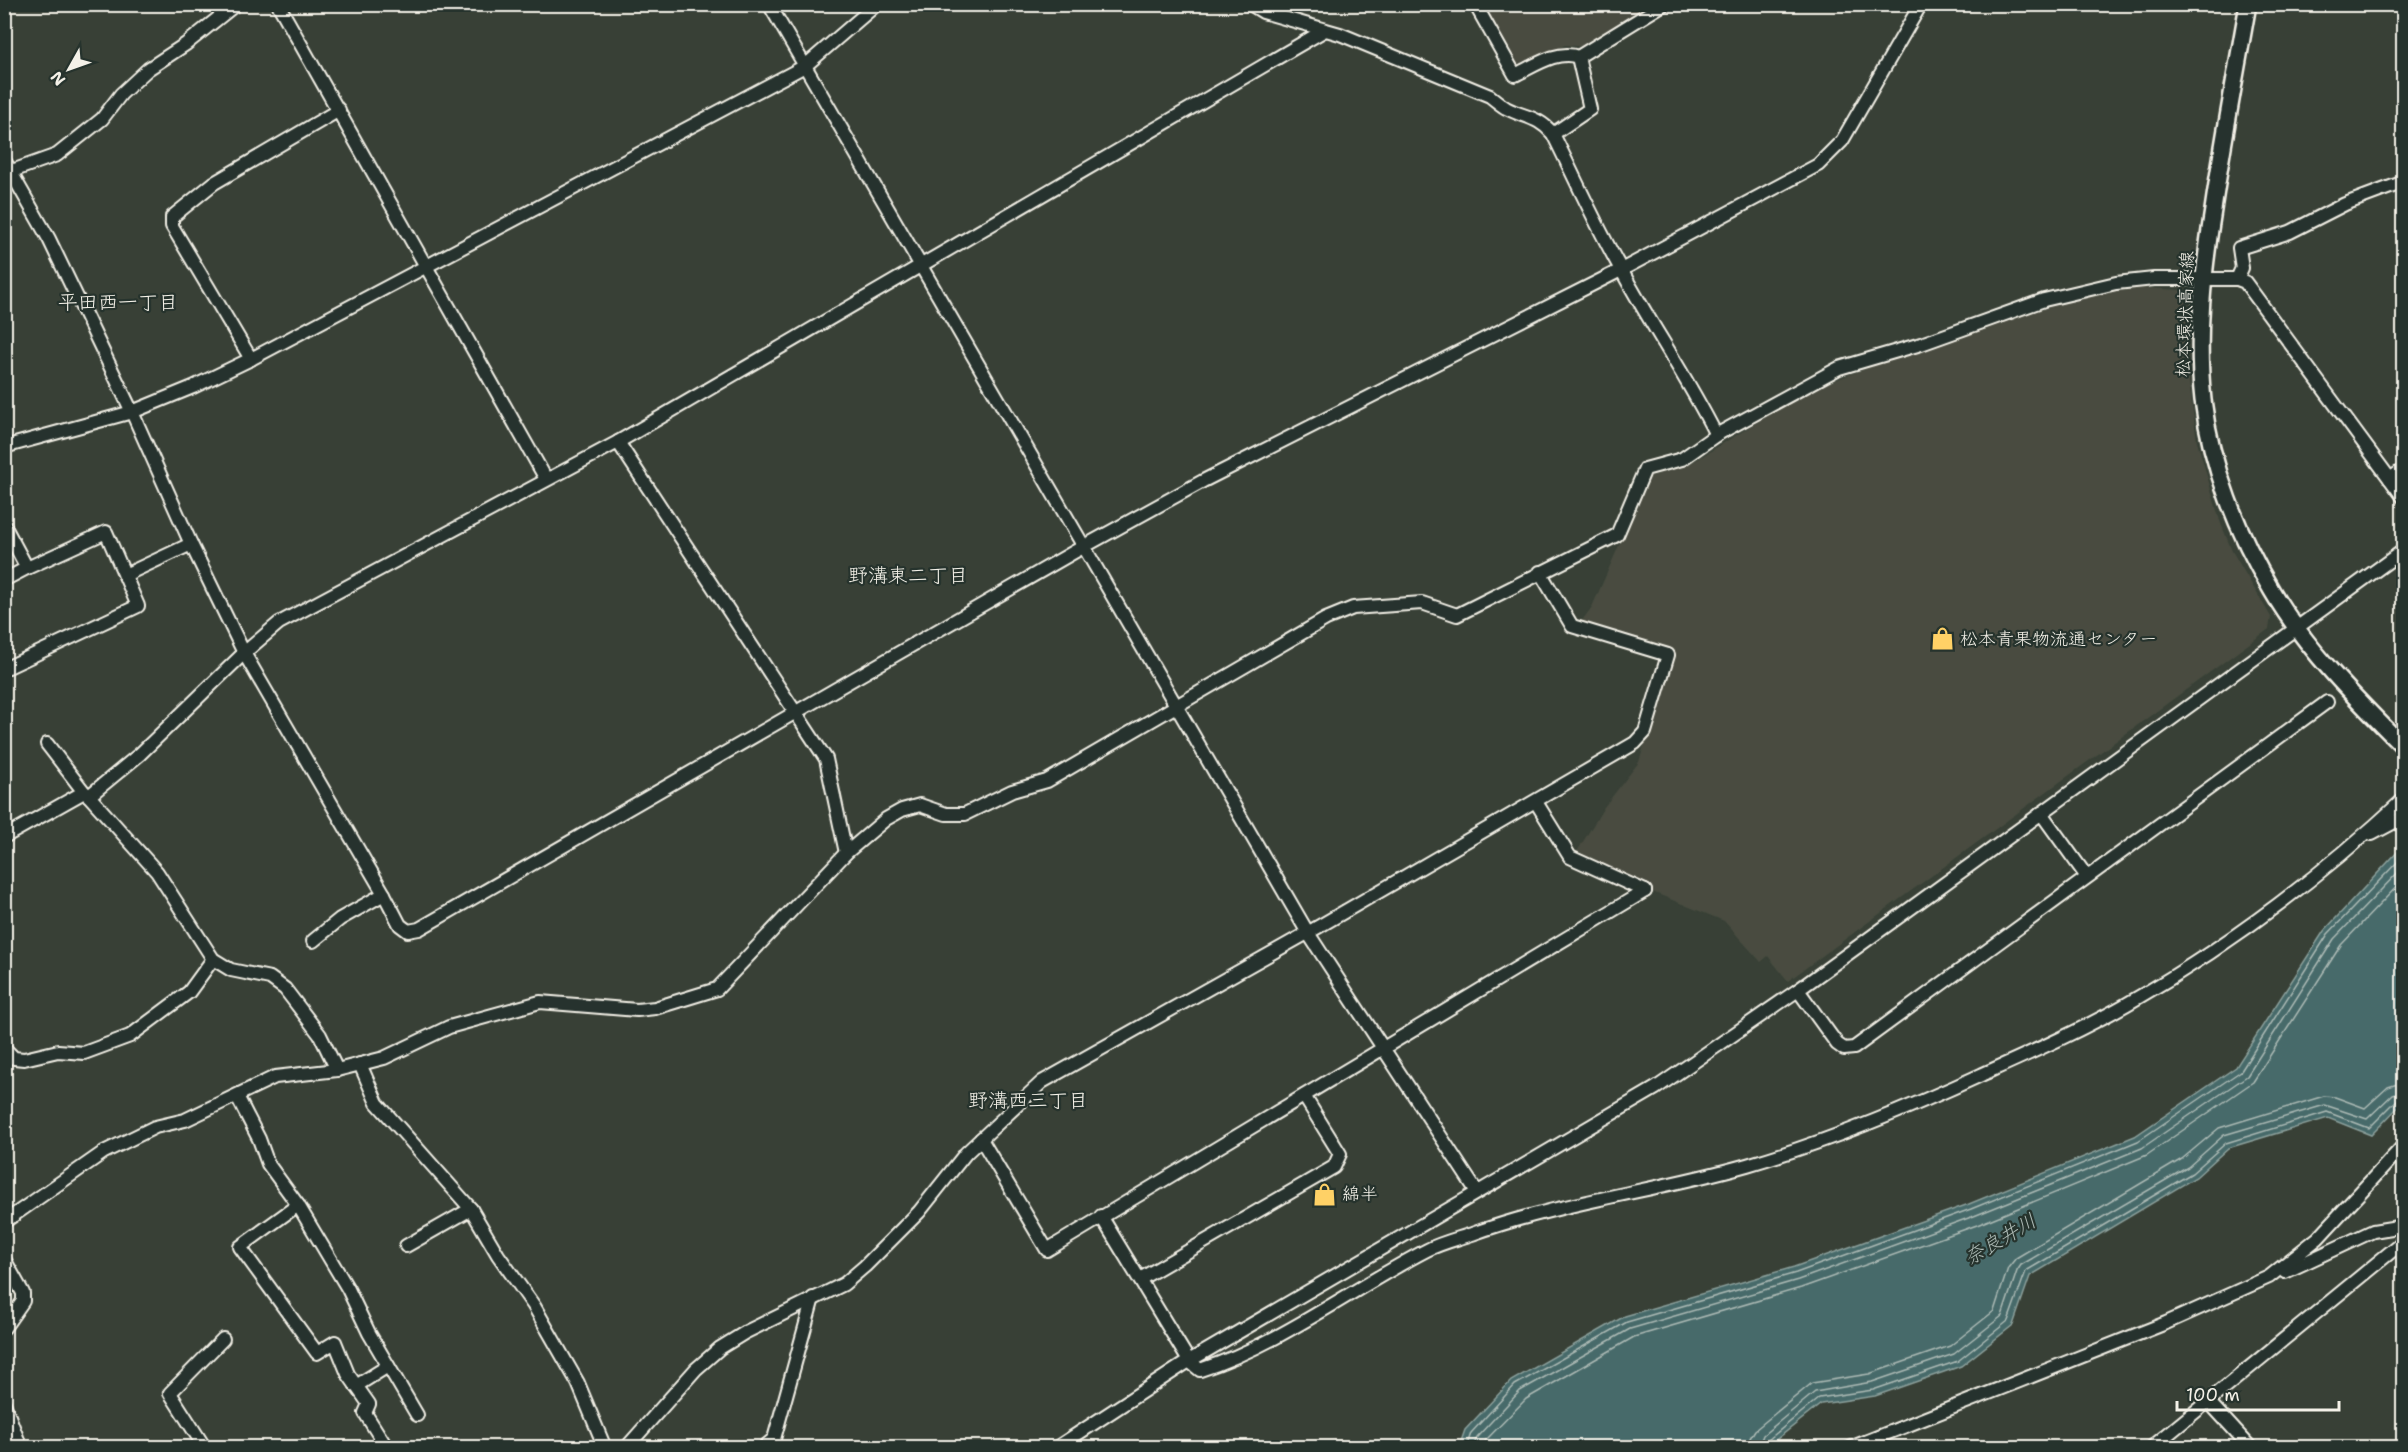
<svg xmlns="http://www.w3.org/2000/svg" width="2408" height="1452" font-family="'Shantell Sans','Klee One',sans-serif">
	<rect width="100%" height="100%" fill="#384036"/>
	<filter id="ink" filterUnits="userSpaceOnUse"><feTurbulence type="fractalNoise" baseFrequency=".0167" numOctaves="2"/><feDisplacementMap in="SourceGraphic" scale="12" xChannelSelector="R" yChannelSelector="G"/><feConvolveMatrix kernelMatrix="1 2 1 2 8 2 1 2 1" color-interpolation-filters="sRGB"/></filter>
	<g filter="url(#ink)">
		<g fill="#484c40">
			<path d="M1481 5H1657L1586 47 1565 45 1522 67 1516 65Z"/>
			<path d="M2116 288 2119 290 2146 288 2180 290 2187 299 2188 374 2197 441 2220 521 2232 551 2271 617 2269 629 1788 981 1768 956 1761 962 1724 921 1655 893 1575 855 1604 807 1639 762 1674 649 1654 647 1581 622 1592 607 1649 477 1696 460 1809 390 1919 348 1963 337 2039 307Z"/>
		</g>
		<path fill="#466a6a" stroke="#8ca09c" stroke-width="1.5" d="M2403 846V1102L2371 1135 2328 1118 2228 1148 2196 1177 2030 1276 2013 1325 1961 1366 1875 1396 1821 1404 1767 1447H1459L1465 1430 1511 1381 1625 1316 1794 1267 1969 1204 2135 1136 2236 1067 2324 931Z"/>
		<g fill="none" stroke-linecap="round" stroke-linejoin="round">
			<g stroke="#aebbb6" stroke-width="1.5">
				<path d="M1466 1448 1471 1433 1515 1385 1627 1322 1796 1273 1971 1209 2138 1141 2241 1071 2328 934 2404 855"/>
				<path d="M1473 1448 1477 1437 1520 1391 1630 1329 1798 1280 1974 1216 2142 1148 2247 1076 2334 939 2404 866"/>
				<path d="M1483 1448 1485 1441 1526 1399 1634 1337 1801 1288 1977 1225 2147 1155 2253 1082 2341 945 2404 879"/>
				<path d="M1749 1448 1750 1438 1755 1430 1812 1383 1869 1374 1950 1346 1994 1311 2008 1268 2016 1258 2182 1159 2219 1128 2324 1096 2335 1097 2365 1108 2388 1087 2404 1082"/>
				<path d="M1758 1448 1763 1435 1815 1392 1872 1382 1954 1354 2002 1316 2017 1271 2021 1265 2188 1167 2224 1135 2325 1105 2367 1119 2393 1094 2404 1091"/>
				<path d="M1765 1448 1768 1440 1819 1398 1873 1390 1958 1361 2008 1321 2026 1271 2192 1173 2226 1143 2327 1112 2369 1128 2397 1100 2404 1098"/>
			</g>
			<defs>
				<g id="minor">
					<path d="M278 4 546 479"/>
					<path d="M769 4 1308 933 1477 1192"/>
					<path d="M1250 4 1263 12 1340 34 1490 96C1495 100 1501 105 1506 108 1525 118 1538 116 1553 134 1576 180 1597 228 1623 273 1653 328 1688 379 1716 435"/>
					<path d="M1475 4 1515 75C1534 66 1558 49 1578 57"/>
					<path d="M1578 57 1664 4"/>
					<path d="M1553 134 1590 109 1578 57"/>
					<path d="M4 160 49 239 132 412 191 544 244 653 384 894 400 925 408 931 419 929 1074 552 1203 481 1621 270 1818 165 1842 141 1921 4"/>
					<path d="M12 171 57 155 102 119 121 94 148 69 186 44 236 4"/>
					<path d="M2237 279 2242 268 2239 248 2290 232 2345 204 2404 182"/>
					<path d="M251 359 172 226V217L214 183 339 110"/>
					<path d="M618 442 826 759 846 853"/>
					<path d="M4 447 132 412 193 387 251 359 805 66 877 4"/>
					<path d="M2390 479 2404 469"/>
					<path d="M4 525 27 568 106 532 138 606 4 669"/>
					<path d="M125 575 191 544"/>
					<path d="M4 580 27 568"/>
					<path d="M47 744 84 792"/>
					<path d="M89 796 140 754 244 653 279 623 618 442 1325 30"/>
					<path d="M1536 802 1570 857 1645 891"/>
					<path d="M2041 813 2087 877"/>
					<path d="M2372 834 2404 817"/>
					<path d="M4 837 84 792 89 796 157 872 213 959 231 970 270 978 285 989 320 1035 337 1070"/>
					<path d="M313 941 340 919 384 894"/>
					<path d="M1798 990 1837 1044 1844 1049 1854 1048 2327 702"/>
					<path d="M4 1048 14 1058 24 1059 58 1051 84 1053 130 1036 189 992 213 959"/>
					<path d="M360 1064 377 1103 471 1209 498 1255 534 1306 578 1383 605 1448"/>
					<path d="M237 1096 259 1139 268 1164 298 1205 240 1247 317 1353 335 1342 348 1374 369 1404 365 1413 387 1448"/>
					<path d="M981 1139 1047 1250 1645 891"/>
					<path d="M298 1205 348 1289 369 1333 417 1415"/>
					<path d="M1101 1216 1189 1361 1200 1370C1279 1345 1353 1288 1427 1250 1441 1243 1457 1239 1472 1234 1561 1202 1656 1191 1747 1165 1827 1142 1905 1110 1981 1075 2030 1053 2080 1031 2127 1004 2227 947 2319 878 2404 799"/>
					<path d="M4 1222 104 1152 155 1127 185 1120 275 1077 337 1070 384 1058 449 1027 540 1002 637 1010 655 1008 717 989 846 853 886 819 902 810 920 805 946 814H965L1012 791 1047 781 1326 619 1353 608 1422 603 1457 615 1617 535 1645 469 1682 459 1716 435 1839 368 1921 344 2044 300 2116 283 2154 279H2237L2245 282 2404 498"/>
					<path d="M406 1246 471 1209"/>
					<path d="M4 1259 23 1293V1301L4 1328"/>
					<path d="M2285 1272 2373 1231 2404 1226"/>
					<path d="M1140 1279 1334 1167 1340 1154 1304 1096"/>
					<path d="M356 1386 388 1366"/>
					<path d="M2208 1401 2251 1448"/>
					<path d="M4 1403 21 1448"/>
					<path d="M205 1448 170 1393 223 1339"/>
					<path d="M626 1448 696 1369 720 1348 746 1332 844 1284 865 1266 919 1212 966 1153 1042 1082 1318 927 1635 743 1645 732 1668 655 1572 626 1540 572"/>
					<path d="M763 1448 774 1439 813 1298"/>
					<path d="M1056 1448 1189 1361 1656 1088 1798 990 2404 550"/>
					<path d="M1850 1448 2166 1323 2269 1277 2318 1238 2404 1145"/>
					<path d="M2151 1448 2404 1241"/>
				</g>
				<path id="major" d="M2248 4C2236 73 2223 141 2213 210 2203 273 2196 336 2203 400 2211 466 2238 534 2272 591 2305 648 2357 700 2404 747"/>
			</defs>
			<use href="#minor" stroke="#f4f1e8" stroke-width="16"/>
			<use href="#major" stroke="#f4f1e8" stroke-width="20"/>
			<use href="#minor" stroke="#26332d" stroke-width="12"/>
			<use href="#major" stroke="#26332d" stroke-width="15"/>
		</g>
	</g>
	<defs>
		<symbol id="shop-bare" viewBox="-9 -9 18 18"><path d="M-5-2.5h2.3a2.7 3.5 0 0 1 5.4 0H5L5.5 6h-11ZM-1.5-2.5h3a1.5 2.3 0 0 0-3 0Z" fill="#ffd166" stroke="#26332d" stroke-width="2.5" paint-order="stroke"/></symbol>
	</defs>
	<g fill-rule="evenodd">
		<use href="#shop-bare" x="1926" y="622" width="33" height="33"/>
		<use href="#shop-bare" x="1308" y="1178" width="33" height="33"/>
	</g>
	<g text-anchor="middle" dominant-baseline="central" stroke-width="4.5" stroke-linejoin="round" paint-order="stroke">
		<g font-size="18" fill="#f4f1e8" stroke="#26332d">
			<text transform="translate(2185 314) rotate(-88)">松本環状高家線</text>
		</g>
		<g font-size="18" fill="#f4f1e8" stroke="#26332d" text-anchor="start">
			<text x="1960" y="639">松本青果物流通センター</text>
			<text x="1342" y="1194">綿半</text>
		</g>
		<g font-size="20" fill="#f4f1e8" stroke="#26332d">
			<text x="118" y="302">平田西一丁目</text>
			<text x="908" y="575">野溝東二丁目</text>
			<text x="1028" y="1100">野溝西三丁目</text>
		</g>
		<g font-size="20" font-style="italic" fill="#aebbb6" stroke="#26332d">
			<text transform="translate(2000 1239) rotate(-31)">奈良井川</text>
		</g>
	</g>
	<rect width="2408" height="1452" fill="none" stroke="#26332d" stroke-width="24"/>
	<rect x="12" y="12" width="2384" height="1428" fill="none" stroke="#f4f1e8" stroke-width="2" filter="url(#ink)"/>
	<g transform="translate(69 69) rotate(230)" stroke="#26332d" stroke-width="4.5" paint-order="stroke">
	<path d="M0-4.5L10 22L0 15L-10 22Z" fill="#f4f1e8"/>
	<text y="-9" font-size="16" font-weight="bold" text-anchor="middle" fill="#f4f1e8">N</text>
	</g>
	<path d="M2177 1401v9h162v-9" fill="none" stroke="#f4f1e8" stroke-width="3"/>
	<text x="2186" y="1401" font-size="18" fill="#f4f1e8" stroke="#26332d" stroke-width="4.5" paint-order="stroke">100 m</text>
</svg>
